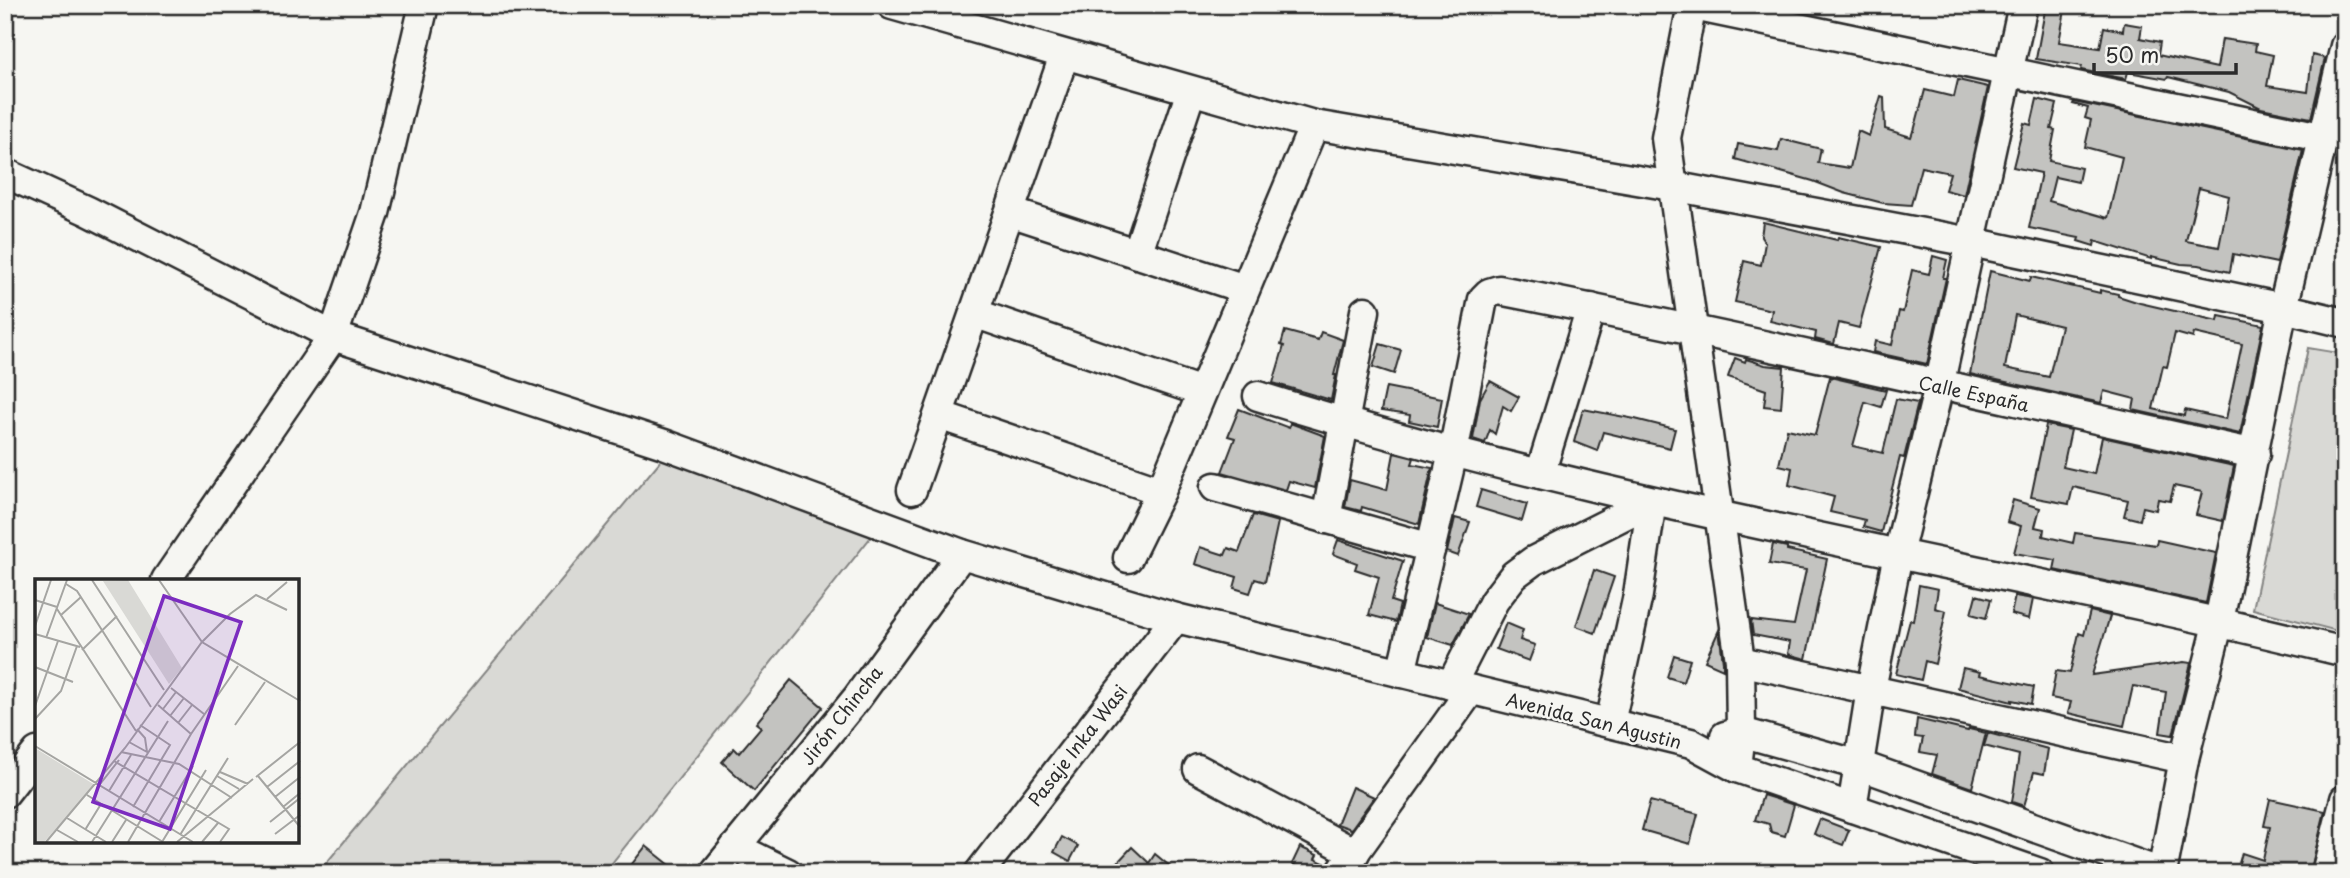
<svg xmlns="http://www.w3.org/2000/svg" width="2350" height="878" font-family="'Playpen Sans',sans-serif">
	<rect width="100%" height="100%" fill="#f6f6f2"/>
	<filter id="ink" filterUnits="userSpaceOnUse"><feTurbulence type="fractalNoise" baseFrequency=".0143" numOctaves="2"/><feDisplacementMap in="SourceGraphic" scale="14" xChannelSelector="R" yChannelSelector="G"/><feConvolveMatrix kernelMatrix="1 2 1 2 8 2 1 2 1" color-interpolation-filters="sRGB"/></filter>
	<g filter="url(#ink)">
		<g fill="#d9d9d5" stroke="#828280" stroke-width="2">
			<path d="M2308 348 2345 354V633L2253 609Z"/>
			<path d="M671 448 882 523 604 873H318Z"/>
		</g>
		<g fill="#c3c3c0" stroke="#2b2b2b" stroke-width="2" fill-rule="evenodd">
			<path d="M2046 5H2066L2059 42 2100 48 2104 27 2123 31 2124 23 2142 26 2140 38 2160 42 2158 55 2217 68 2222 39 2256 44 2255 51 2273 55 2267 86 2308 92 2312 55 2325 58 2311 118 2261 108 2229 92 2168 77 2167 79 2128 72 2126 79 2081 70 2082 66 2036 59Z"/>
			<path d="M1958 80 1988 87 1964 195 1945 190 1950 173 1921 167 1911 205 1883 203 1844 193 1813 181 1735 159 1738 144 1778 151 1781 139 1821 149 1818 163 1850 168 1858 131 1869 136 1881 96 1884 97 1885 129 1911 137 1913 131H1914L1925 90 1954 97Z"/>
			<path d="M2037 99 2057 104 2051 129 2055 130 2049 161 2081 168 2078 182 2055 177 2049 201 2108 218 2122 157 2085 147 2091 120 2085 118 2088 108 2073 104 2074 102 2303 150 2277 263 2233 254 2230 272 2199 265 2181 264 2151 257V259L2095 241 2094 246 2078 241 2079 238 2029 228 2041 173 2013 167 2024 123 2031 125ZM2199 188 2229 196 2219 247 2186 241Z"/>
			<path d="M1763 222 1837 240 1838 237 1881 247 1859 328 1839 323 1834 344 1815 339 1816 332 1770 321 1772 310 1735 302 1744 261 1761 265 1765 243 1761 237Z"/>
			<path d="M1933 256 1947 260 1943 278H1946L1927 364 1873 352 1875 341 1892 345 1899 311 1903 312 1912 270 1929 274Z"/>
			<path d="M1990 271 2030 281 2031 277 2100 293V290L2118 294V296L2140 303 2218 321 2219 316 2263 325 2240 434 2133 410 2135 399 2104 391 2101 403 1970 374ZM2015 315 2061 326 2049 377 2005 368ZM2175 333 2193 338 2194 333 2242 344 2226 419 2185 410 2184 416 2153 409 2163 366 2167 367Z"/>
			<path d="M1285 331 1318 340 1321 332 1343 340 1334 375H1336L1331 400 1273 383 1284 346 1281 345Z"/>
			<path d="M1380 344 1401 350 1394 374 1373 367Z"/>
			<path d="M1735 358 1745 362 1746 359 1765 365 1784 367 1781 408 1764 406 1766 390 1728 377Z"/>
			<path d="M1830 377 1886 390 1881 407 1865 402 1853 446 1883 453 1896 399 1918 403 1904 458 1900 457 1881 532 1863 527 1865 520 1830 512 1834 497 1789 485 1792 468 1779 465 1787 429 1815 435Z"/>
			<path d="M1490 381 1519 397 1511 411 1503 406 1495 434 1490 430 1485 443 1473 439 1480 399Z"/>
			<path d="M1386 387 1442 398 1437 427 1409 421 1410 415 1381 411Z"/>
			<path d="M1239 409 1289 428 1290 423 1325 436 1315 488 1289 481 1286 490 1222 472 1235 438 1228 436Z"/>
			<path d="M1583 409 1635 419 1675 429 1670 448 1603 432 1597 451 1574 442Z"/>
			<path d="M2046 425 2071 430 2063 467 2094 474 2102 437 2234 466 2223 521 2196 515 2202 492 2174 486 2170 501 2158 499 2156 510 2143 507 2140 520 2124 516 2128 500 2073 487 2069 504 2031 497Z"/>
			<path d="M1394 453 1414 458 1412 464 1432 468 1419 524 1362 507 1361 511 1345 507 1350 480 1387 490Z"/>
			<path d="M1481 490 1527 504 1522 521 1476 507Z"/>
			<path d="M2013 500 2040 508 2035 527 2044 529 2043 536 2073 543 2075 533 2156 545 2157 540 2216 553 2206 603 2054 570 2056 560 2014 553 2021 526 2007 522Z"/>
			<path d="M1253 515 1278 522 1265 582 1255 579 1250 593 1234 588 1237 577 1195 564 1200 547 1225 555 1228 548 1239 552Z"/>
			<path d="M1455 518 1470 522 1458 556 1447 552Z"/>
			<path d="M1338 540 1403 561 1391 601 1400 604 1396 622 1369 615 1379 577 1355 569 1357 563 1333 554Z"/>
			<path d="M1773 544 1787 547V550L1827 559 1806 659 1788 654 1790 642 1753 635 1751 620 1794 625 1806 570 1769 564Z"/>
			<path d="M1594 570 1614 577 1595 633 1576 626Z"/>
			<path d="M1919 585 1938 589 1935 608 1946 611 1935 664 1925 661 1921 680 1896 674 1910 620 1913 621Z"/>
			<path d="M1976 595 1991 599 1986 618 1971 614Z"/>
			<path d="M2015 596 2033 599 2029 619 2011 614Z"/>
			<path d="M1435 603 1469 614 1453 645 1427 637Z"/>
			<path d="M2090 611 2110 616 2092 675 2184 662 2191 663 2173 735 2160 733 2166 692 2133 686 2124 726 2068 713 2071 702 2051 698 2056 671 2070 673 2079 633 2084 635Z"/>
			<path d="M1506 623 1523 630 1520 640 1535 645 1529 661 1496 649Z"/>
			<path d="M1719 630 1723 662V669L1705 661Z"/>
			<path d="M1674 655 1690 660 1683 682 1667 677Z"/>
			<path d="M1963 668 1980 672 1979 675 2034 687 2031 704 2012 700V702L1958 688Z"/>
			<path d="M791 680 823 707 754 791 722 762 734 748 739 753 761 727 756 723Z"/>
			<path d="M1917 719 1968 731 1969 729 1986 733 1972 788 1932 774 1937 755 1920 752 1923 738 1915 737Z"/>
			<path d="M1988 733 2048 749 2044 774 2034 772 2024 806 2012 802 2019 755 1984 746Z"/>
			<path d="M1352 787 1374 797 1351 829 1337 824Z"/>
			<path d="M1763 795 1794 805 1785 836 1771 832 1769 824 1755 820Z"/>
			<path d="M2270 799 2325 811 2310 873H2236L2242 853 2263 860 2270 827 2264 826Z"/>
			<path d="M1650 801 1698 814 1690 844 1642 830Z"/>
			<path d="M1820 819 1849 830 1843 845 1814 834Z"/>
			<path d="M1062 837 1078 846 1070 861 1054 852Z"/>
			<path d="M646 846 680 873H625Z"/>
			<path d="M1132 847 1149 863 1155 854 1178 873H1132L1116 864Z"/>
			<path d="M1300 847 1317 855 1315 859 1326 864 1324 873H1310L1292 864Z"/>
		</g>
		<g fill="none" stroke-linecap="round" stroke-linejoin="round">
			<defs>
				<g id="minor">
					<path d="M892 5 1314 125 1672 186 1971 242 2283 308 2345 323"/>
					<path d="M1689 5 2325 138"/>
					<path d="M1692 5 1666 138 1740 661 1741 732 1737 768"/>
					<path d="M5 173 88 211 333 336 664 444 962 554 1176 618 1691 743 1737 768 2040 873"/>
					<path d="M1010 212 1245 289"/>
					<path d="M1137 254 1191 91"/>
					<path d="M974 313 1202 392"/>
					<path d="M1258 396C1614 508 1983 564 2345 652"/>
					<path d="M939 415 1161 491"/>
					<path d="M1540 474 1591 308"/>
					<path d="M1215 487 1431 548"/>
					<path d="M912 490 1064 56"/>
					<path d="M1326 519 1365 311"/>
					<path d="M1128 558 1161 491 1314 125"/>
					<path d="M166 580 333 336 375 213 424 5"/>
					<path d="M1740 661 2184 759"/>
					<path d="M1401 673 1453 453 1483 299 1489 293 1499 290C1752 340 2003 399 2255 454"/>
					<path d="M1451 685 1494 601 1514 575 1533 561 1652 501 1638 595 1610 723"/>
					<path d="M1725 736 1741 732 1859 765 2162 873"/>
					<path d="M1198 769 1355 853"/>
					<path d="M5 793 37 752"/>
					<path d="M1852 808 1871 689 1898 554 1939 386 2023 5"/>
					<path d="M735 847 788 873"/>
					<path d="M714 873 857 698 962 554"/>
					<path d="M979 873 1176 618"/>
					<path d="M1340 873 1471 690"/>
					<path d="M2162 873 2184 759 2219 621 2283 308 2345 46"/>
					<path d="M2326 873 2345 799"/>
				</g>
			</defs>
			<use href="#minor" stroke="#2b2b2b" stroke-width="33"/>
			<use href="#minor" stroke="#f6f6f2" stroke-width="28"/>
		</g>
	</g>
	<g text-anchor="middle" dominant-baseline="central" stroke-width="5" stroke-linejoin="round" paint-order="stroke">
		<g font-size="18" fill="#2b2b2b" stroke="#f6f6f2">
			<text transform="translate(1974 393) rotate(12)">Calle España</text>
			<text transform="translate(841 715) rotate(-52)">Jirón Chincha</text>
			<text transform="translate(1594 720) rotate(14)">Avenida San Agustin</text>
			<text transform="translate(1077 745) rotate(-52)">Pasaje Inka Wasi</text>
		</g>
	</g>
	<g transform="translate(35 579)">
		<rect width="264" height="264" fill="#f6f6f2"/>
		<path d="M93 1 147 89 134 105 68 2ZM0 169 60 206 9 263H0Z" fill="#d9d9d5"/>
		<path fill="none" stroke="#a5a5a2" stroke-width="2" d="M57 1 129 111M124 1 167 63 265 122M31 5 42 12 116 128M232 20 252 3M0 21 22 28M22 30 101 152M26 36 46 18M0 47 16 1M0 55 45 68M11 59 32 1M47 71 82 37M0 88 38 103M136 109 169 135M123 126 156 155M0 127 23 62M128 130 141 113M135 137 149 119M0 140 26 112 42 67M143 144 157 126M200 146 230 103M94 163 112 173 110 159 102 150M0 167 158 263M86 173 144 185 197 219M79 182 194 250 185 263M185 193 213 205M182 197 204 210M223 197 265 248M221 198 265 163M232 208 265 182M62 209 84 181M74 212 96 176M52 216 128 263M240 218 265 198M98 228 135 166 105 146M248 228 265 214M32 239 71 263M124 243 158 187M235 243 265 219M22 251 43 263M50 251 66 225M240 255 265 236M145 256 193 179M11 263 90 169 167 63 195 35 221 16 252 31M57 263 133 142M77 263 91 241M93 263 156 155 203 87M127 263 171 191M142 263 218 200M167 263 183 244"/>
		<path fill="#7b2cbf" fill-opacity="0.15" stroke="#7b2cbf" stroke-width="3.5" d="M129 17 206 43 135 250 58 223Z"/>
		<rect width="264" height="264" fill="none" stroke="#2b2b2b" stroke-width="3.5"/>
	</g>
	<rect width="2350" height="878" fill="none" stroke="#f6f6f2" stroke-width="28"/>
	<rect x="14" y="14" width="2322" height="850" fill="none" stroke="#2b2b2b" stroke-width="2.5" filter="url(#ink)"/>
	<path d="M2094 63v10h142v-10" fill="none" stroke="#2b2b2b" stroke-width="3.5"/>
	<text x="2105" y="63" font-size="21" fill="#2b2b2b" stroke="#f6f6f2" stroke-width="5" paint-order="stroke">50 m</text>
</svg>
